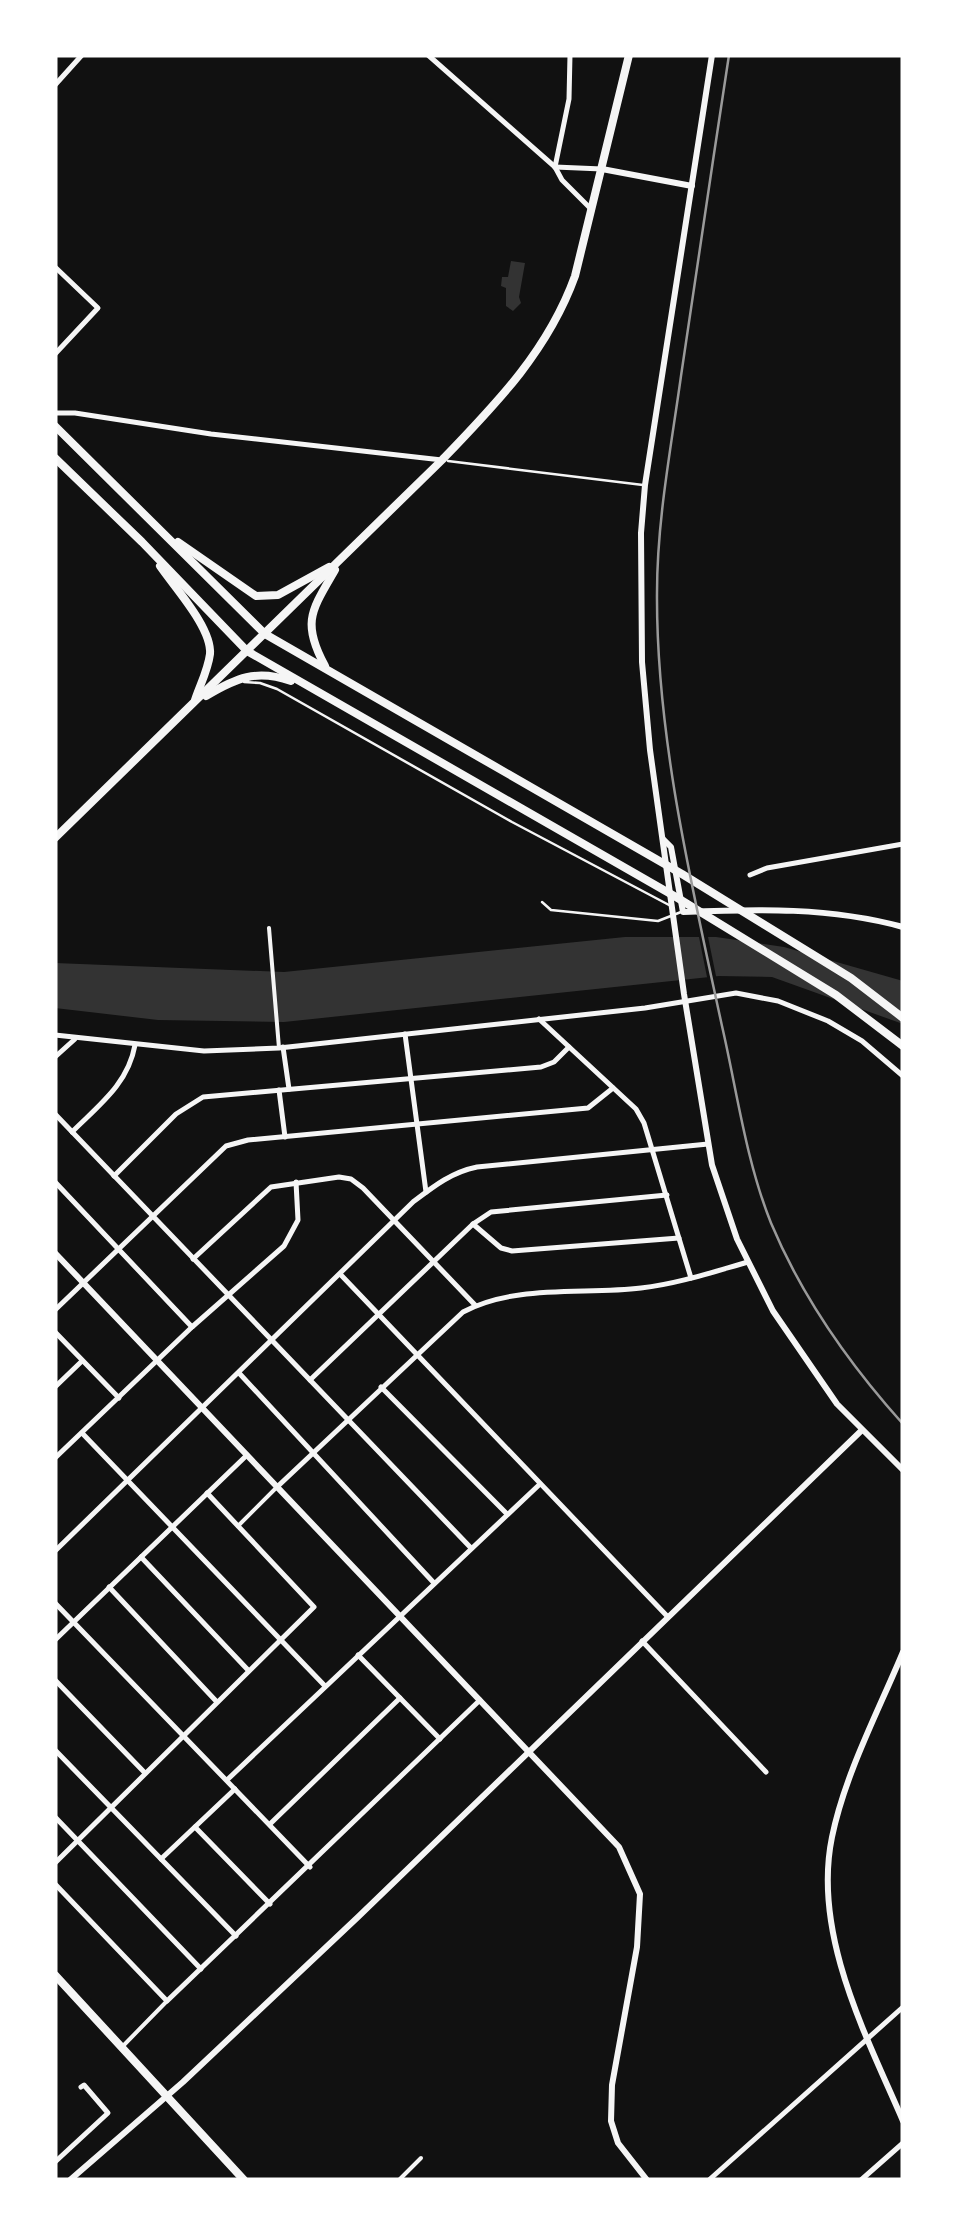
<svg xmlns="http://www.w3.org/2000/svg" width="958" height="2235" font-family="'Nunito Sans',sans-serif">
	<rect width="100%" height="100%" fill="#111"/>
	<g fill="#333">
		<path d="M511 261 525 263 519 297 521 303 513 311 506 306V288L501 286 502 277H508Z"/>
		<path d="M625 937H716L784 947 903 981V1024L772 977 719 976 284 1022 158 1020 55 1008V963L284 972Z"/>
	</g>
	<path fill="#111" d="M698 932H707L717 981 708 982Z"/>
	<g fill="none" stroke-linecap="round" stroke-linejoin="round">
		<g stroke="#f5f5f5" stroke-width="2.5">
			<path d="M448 461 643 485"/>
			<path d="M244 682 260 683 277 689 512 822 669 905"/>
			<path d="M542 902 551 910 658 921 681 912"/>
		</g>
		<g stroke="#f5f5f5" stroke-width="4">
			<path d="M269 928 279 1048"/>
			<path d="M238 1526 277 1487"/>
			<path d="M122 2047 167 2001"/>
			<path d="M399 2180 421 2158"/>
		</g>
		<g stroke="#f5f5f5" stroke-width="5">
			<path d="M428 55 555 167 562 180 592 210"/>
			<path d="M55 85 82 55"/>
			<path d="M555 167 569 99 570 55"/>
			<path d="M555 167 602 169"/>
			<path d="M55 267 98 308 55 354"/>
			<path d="M55 413H75L211 434 442 460"/>
			<path d="M750 875 767 868 903 844"/>
			<path d="M539 1019 636 1109 644 1123 691 1278"/>
			<path d="M405 1034 426 1192"/>
			<path d="M55 1035 204 1051 279 1048 645 1008 736 993 778 1001 828 1021 862 1041 903 1076"/>
			<path d="M283 1047 289 1089"/>
			<path d="M55 1057 75 1039"/>
			<path d="M279 1090 285 1137"/>
			<path d="M55 1114 471 1548"/>
			<path d="M72 1132C99 1105 128 1084 135 1045"/>
			<path d="M114 1176 176 1114 203 1097 541 1067 554 1062 569 1047"/>
			<path d="M55 1182 192 1327"/>
			<path d="M473 1224 501 1248 512 1251 679 1238"/>
			<path d="M193 1259 271 1187 339 1177 351 1179 363 1188 475 1305"/>
			<path d="M341 1275 667 1616"/>
			<path d="M55 1310 226 1146 248 1140 588 1108 613 1088"/>
			<path d="M55 1332 119 1398"/>
			<path d="M239 1373 434 1583"/>
			<path d="M310 1380 473 1224 491 1212 667 1195"/>
			<path d="M55 1387 82 1361"/>
			<path d="M381 1387 507 1514"/>
			<path d="M82 1433 325 1686"/>
			<path d="M55 1458 192 1327 284 1246 298 1220 296 1182"/>
			<path d="M277 1487 463 1312C515 1284 584 1295 641 1288 677 1284 713 1272 748 1262"/>
			<path d="M55 1551 413 1202C434 1186 452 1172 477 1167L708 1144"/>
			<path d="M141 1557 248 1670"/>
			<path d="M109 1587 216 1701"/>
			<path d="M55 1603 310 1867"/>
			<path d="M55 1640 247 1455"/>
			<path d="M642 1641 766 1772"/>
			<path d="M358 1655 440 1739"/>
			<path d="M55 1680 145 1773"/>
			<path d="M55 1750 236 1936"/>
			<path d="M228 1779 540 1484"/>
			<path d="M55 1817 201 1969"/>
			<path d="M270 1824 400 1698"/>
			<path d="M195 1827 270 1904"/>
			<path d="M161 1859 235 1789"/>
			<path d="M55 1863 314 1607 207 1493"/>
			<path d="M55 1884 167 2001 480 1700"/>
			<path d="M55 2162 108 2113 84 2085 81 2087"/>
			<path d="M709 2180 903 2007"/>
			<path d="M861 2180 903 2143"/>
		</g>
		<g stroke="#f5f5f5" stroke-width="6">
			<path d="M712 55 645 485 641 533 642 662 650 750 684 994 712 1165 737 1239 773 1311 837 1404 903 1470"/>
			<path d="M602 169 692 186"/>
			<path d="M663 839 671 847 683 912C757 909 830 907 903 927"/>
			<path d="M55 1253 619 1847 640 1894 637 1947 612 2085 611 2121 618 2143 647 2180"/>
			<path d="M903 1652C878 1712 845 1774 832 1837 812 1934 866 2035 903 2121"/>
			<path d="M70 2180 183 2082 358 1917 862 1430"/>
		</g>
		<g stroke="#f5f5f5" stroke-width="8">
			<path d="M55 426 265 634 682 874 851 978 903 1018"/>
			<path d="M55 458 142 542 247 651 676 897 836 995 903 1046"/>
			<path d="M178 542 256 596 278 595 329 567"/>
			<path d="M160 566C175 588 212 628 210 654 208 670 200 685 195 700"/>
			<path d="M325 666C301 622 312 610 335 570"/>
			<path d="M206 696C236 678 256 669 291 681"/>
			<path d="M55 838 442 460C496 404 548 351 575 276L629 55"/>
		</g>
		<path stroke="#f5f5f5" stroke-width="8" d="M55 1975 244 2180"/>
		<path stroke="#9a9a9a" stroke-width="2.5" d="M729 55C713 162 696 269 681 376 671 448 657 520 657 593 656 736 692 887 722 1026 737 1091 746 1161 771 1223 802 1297 850 1365 903 1424"/>
	</g>
	<rect width="958" height="2235" fill="none" stroke="#ffffff" stroke-width="115"/>
</svg>
